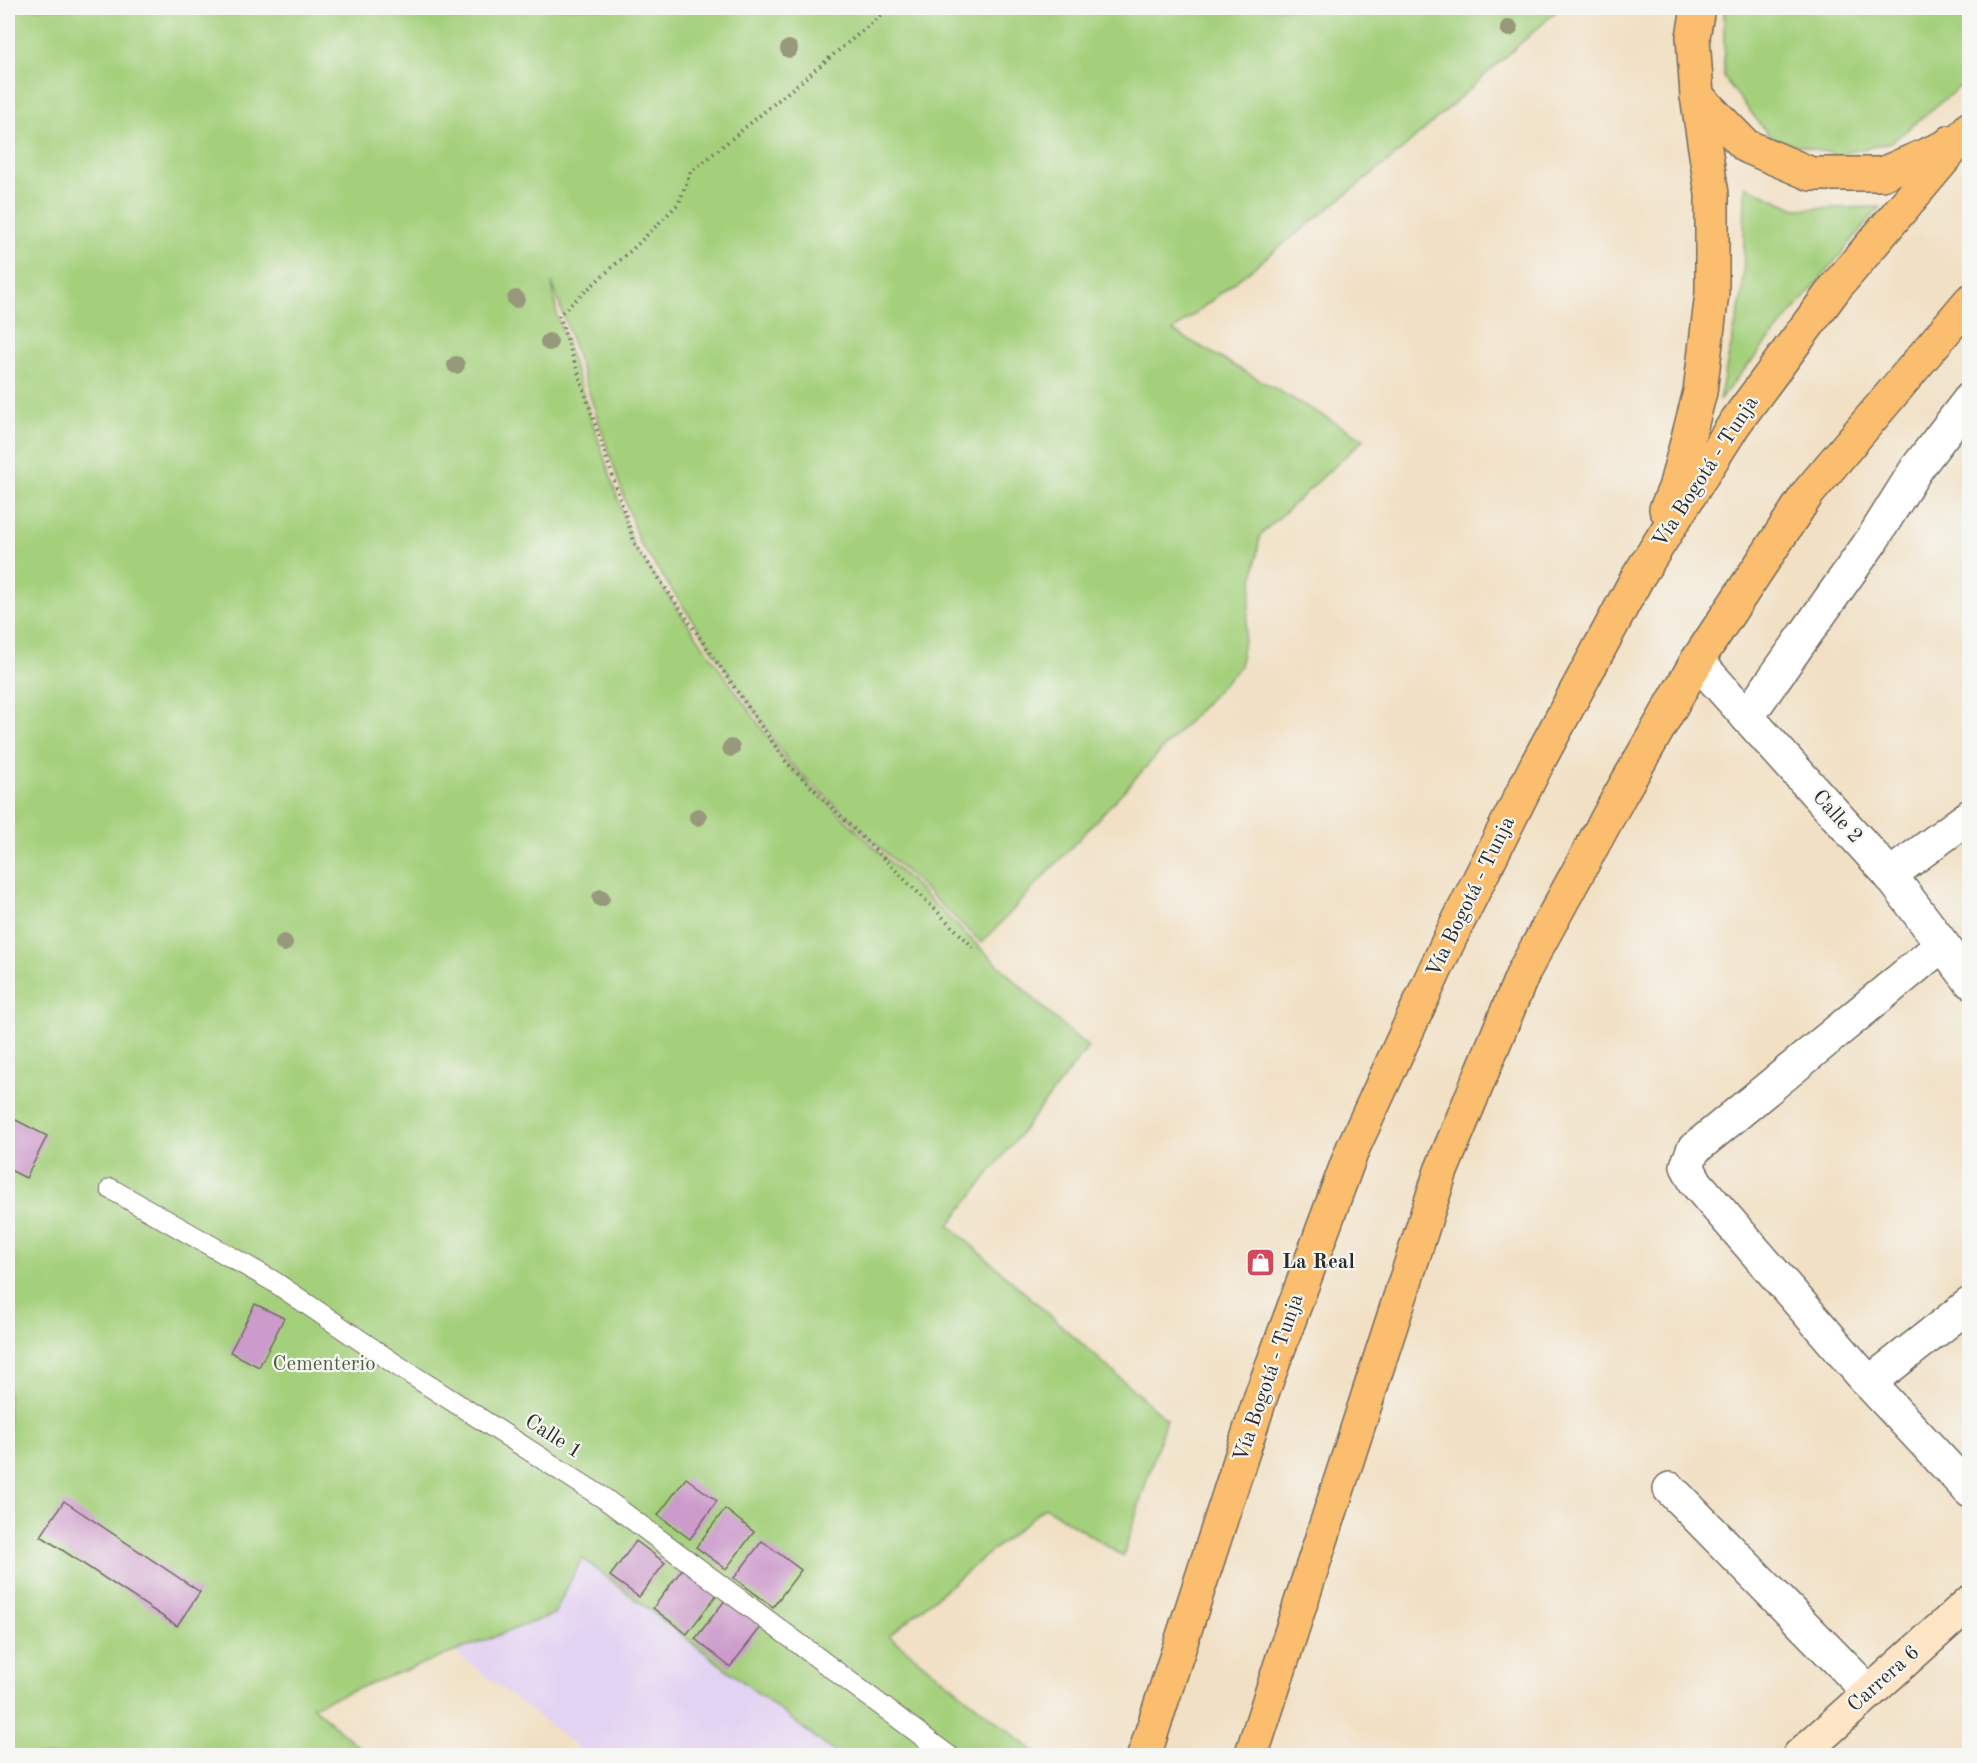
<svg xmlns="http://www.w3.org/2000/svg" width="1977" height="1763" font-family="'Old Standard TT',serif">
	<rect width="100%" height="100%" fill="#f6f6f2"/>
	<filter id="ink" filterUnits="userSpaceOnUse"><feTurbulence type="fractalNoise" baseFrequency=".0167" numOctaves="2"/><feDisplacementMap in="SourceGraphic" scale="12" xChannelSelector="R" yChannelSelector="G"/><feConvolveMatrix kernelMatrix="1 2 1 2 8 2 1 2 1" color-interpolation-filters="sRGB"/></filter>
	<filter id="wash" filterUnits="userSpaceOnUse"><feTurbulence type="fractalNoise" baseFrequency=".008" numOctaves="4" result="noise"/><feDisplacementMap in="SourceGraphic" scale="24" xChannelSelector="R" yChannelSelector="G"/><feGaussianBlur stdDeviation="1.35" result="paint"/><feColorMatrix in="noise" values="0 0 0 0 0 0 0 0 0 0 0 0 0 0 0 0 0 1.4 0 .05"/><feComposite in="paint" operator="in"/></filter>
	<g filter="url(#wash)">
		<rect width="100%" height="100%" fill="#f1e0c4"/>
		<path fill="#e3d3f2" d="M582 1558 838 1755H588L455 1652 554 1614Z"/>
		<g fill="#a4d07c" stroke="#687e54" stroke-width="1.5">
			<path d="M8 8H1560L1395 156 1173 331 1364 439 1260 535 1240 666 982 943 789 762 639 542 552 282 557 315 634 547 787 764 1052 1016 1088 1047 949 1225 1166 1419 1123 1556 1045 1507 889 1636 1039 1755H838L582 1558 554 1614 312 1706 368 1755 8 1756Z"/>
			<path d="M1727 8H1969V79L1892 142 1837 155 1771 138 1724 78V13Z"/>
			<path d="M1745 186 1796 209 1880 207 1719 400 1743 291Z"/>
		</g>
		<g id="blocks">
			<g fill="#cc9acb">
				<path d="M8 1116 47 1136 26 1178 8 1169Z"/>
				<path d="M255 1304 284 1318 259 1367 230 1352Z"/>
				<path d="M686 1478 717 1501 690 1539 658 1515Z"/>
				<path d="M64 1501 200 1592 177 1626 41 1536Z"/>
				<path d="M725 1509 754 1532 726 1569 696 1547Z"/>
				<path d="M636 1541 665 1563 639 1597 610 1576Z"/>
				<path d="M762 1541 801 1570 773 1607 734 1578Z"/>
				<path d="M683 1568 718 1593 687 1634 653 1608Z"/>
				<path d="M726 1599 761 1627 730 1667 695 1639Z"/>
			</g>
		</g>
	</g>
	<g filter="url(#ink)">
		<use href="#blocks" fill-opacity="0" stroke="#706a61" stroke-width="1.5"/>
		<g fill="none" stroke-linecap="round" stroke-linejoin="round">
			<defs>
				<path id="lane" d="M111 1189 273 1281 395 1364 605 1499 949 1756"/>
				<g id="street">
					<path d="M1697 661 1890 875 1970 981"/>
					<path d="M1747 717 1872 540 1917 468 1970 399"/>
					<path d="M1890 875 1970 816"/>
					<path d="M1942 945 1693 1150 1687 1166 1696 1183 1869 1383 1970 1491"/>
					<path d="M1869 1383 1970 1304"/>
					<path d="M1670 1489 1869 1692"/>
				</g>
				<path id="secondary" d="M1799 1756 1970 1602"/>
				<g id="highway">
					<path d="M1697 96 1746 146 1811 174H1882L1947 146 1951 142"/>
					<path d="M1666 509 1675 488 1700 392 1712 293V194L1697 96 1693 37 1698 8"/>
					<path d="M1144 1756 1261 1396 1353 1148 1450 938 1537 764 1636 580 1735 423 1835 288 1970 128"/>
					<path d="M1251 1756 1441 1171 1524 971 1620 795 1697 661 1808 493 1970 301"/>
				</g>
			</defs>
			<use href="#lane" stroke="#706a61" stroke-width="22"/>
			<use href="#street" stroke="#706a61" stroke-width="36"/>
			<use href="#secondary" stroke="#706a61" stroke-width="36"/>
			<use href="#highway" stroke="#706a61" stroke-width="36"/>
			<path stroke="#706a61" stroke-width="4" stroke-dasharray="1.5 4.5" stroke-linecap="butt" d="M890 8 690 173 679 203 636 246 559 315 635 544 787 763 973 947"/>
			<use href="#lane" stroke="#fff" stroke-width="20"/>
			<use href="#street" stroke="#fff" stroke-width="33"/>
			<use href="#secondary" stroke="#fde5c5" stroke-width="33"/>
			<use href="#highway" stroke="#fbbd6e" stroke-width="33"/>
		</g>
		<g fill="#98987d">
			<circle cx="1509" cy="28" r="9"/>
			<circle cx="789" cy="49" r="9"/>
			<circle cx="516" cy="299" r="9"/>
			<circle cx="549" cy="342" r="9"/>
			<circle cx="456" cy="365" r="9"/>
			<circle cx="731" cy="748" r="9"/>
			<circle cx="698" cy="817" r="9"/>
			<circle cx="601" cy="898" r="9"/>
			<circle cx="284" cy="943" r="9"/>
		</g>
	</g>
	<defs>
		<symbol id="shop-square" viewBox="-11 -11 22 22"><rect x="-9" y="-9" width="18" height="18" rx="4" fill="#d1495b" stroke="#f6f6f2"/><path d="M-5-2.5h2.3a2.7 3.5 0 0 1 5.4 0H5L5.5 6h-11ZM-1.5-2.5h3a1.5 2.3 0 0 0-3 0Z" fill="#fff"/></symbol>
	</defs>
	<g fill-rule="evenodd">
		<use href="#shop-square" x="1244" y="1246" width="33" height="33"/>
	</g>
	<g text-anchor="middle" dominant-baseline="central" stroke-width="4.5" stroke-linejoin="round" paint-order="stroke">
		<g font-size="21" fill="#2b2b2b" stroke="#f6f6f2">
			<text transform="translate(1706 472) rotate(-57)">Vía Bogotá - Tunja</text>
			<text transform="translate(1837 817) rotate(48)">Calle 2</text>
			<text transform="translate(1471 897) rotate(-64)">Vía Bogotá - Tunja</text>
			<text transform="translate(1269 1378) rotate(-71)">Vía Bogotá - Tunja</text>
			<text transform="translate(553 1437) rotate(33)">Calle 1</text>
			<text transform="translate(1884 1679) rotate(-42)">Carrera 6</text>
		</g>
		<g font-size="21" font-weight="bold" fill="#2b2b2b" stroke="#f6f6f2" text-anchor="start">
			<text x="1282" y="1262">La Real</text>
		</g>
		<g font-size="21" fill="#4f5d43" stroke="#f6f6f2">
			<text x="324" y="1364">Cementerio</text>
		</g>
	</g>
	<rect width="1977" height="1763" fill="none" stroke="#f6f6f2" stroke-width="30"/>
</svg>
